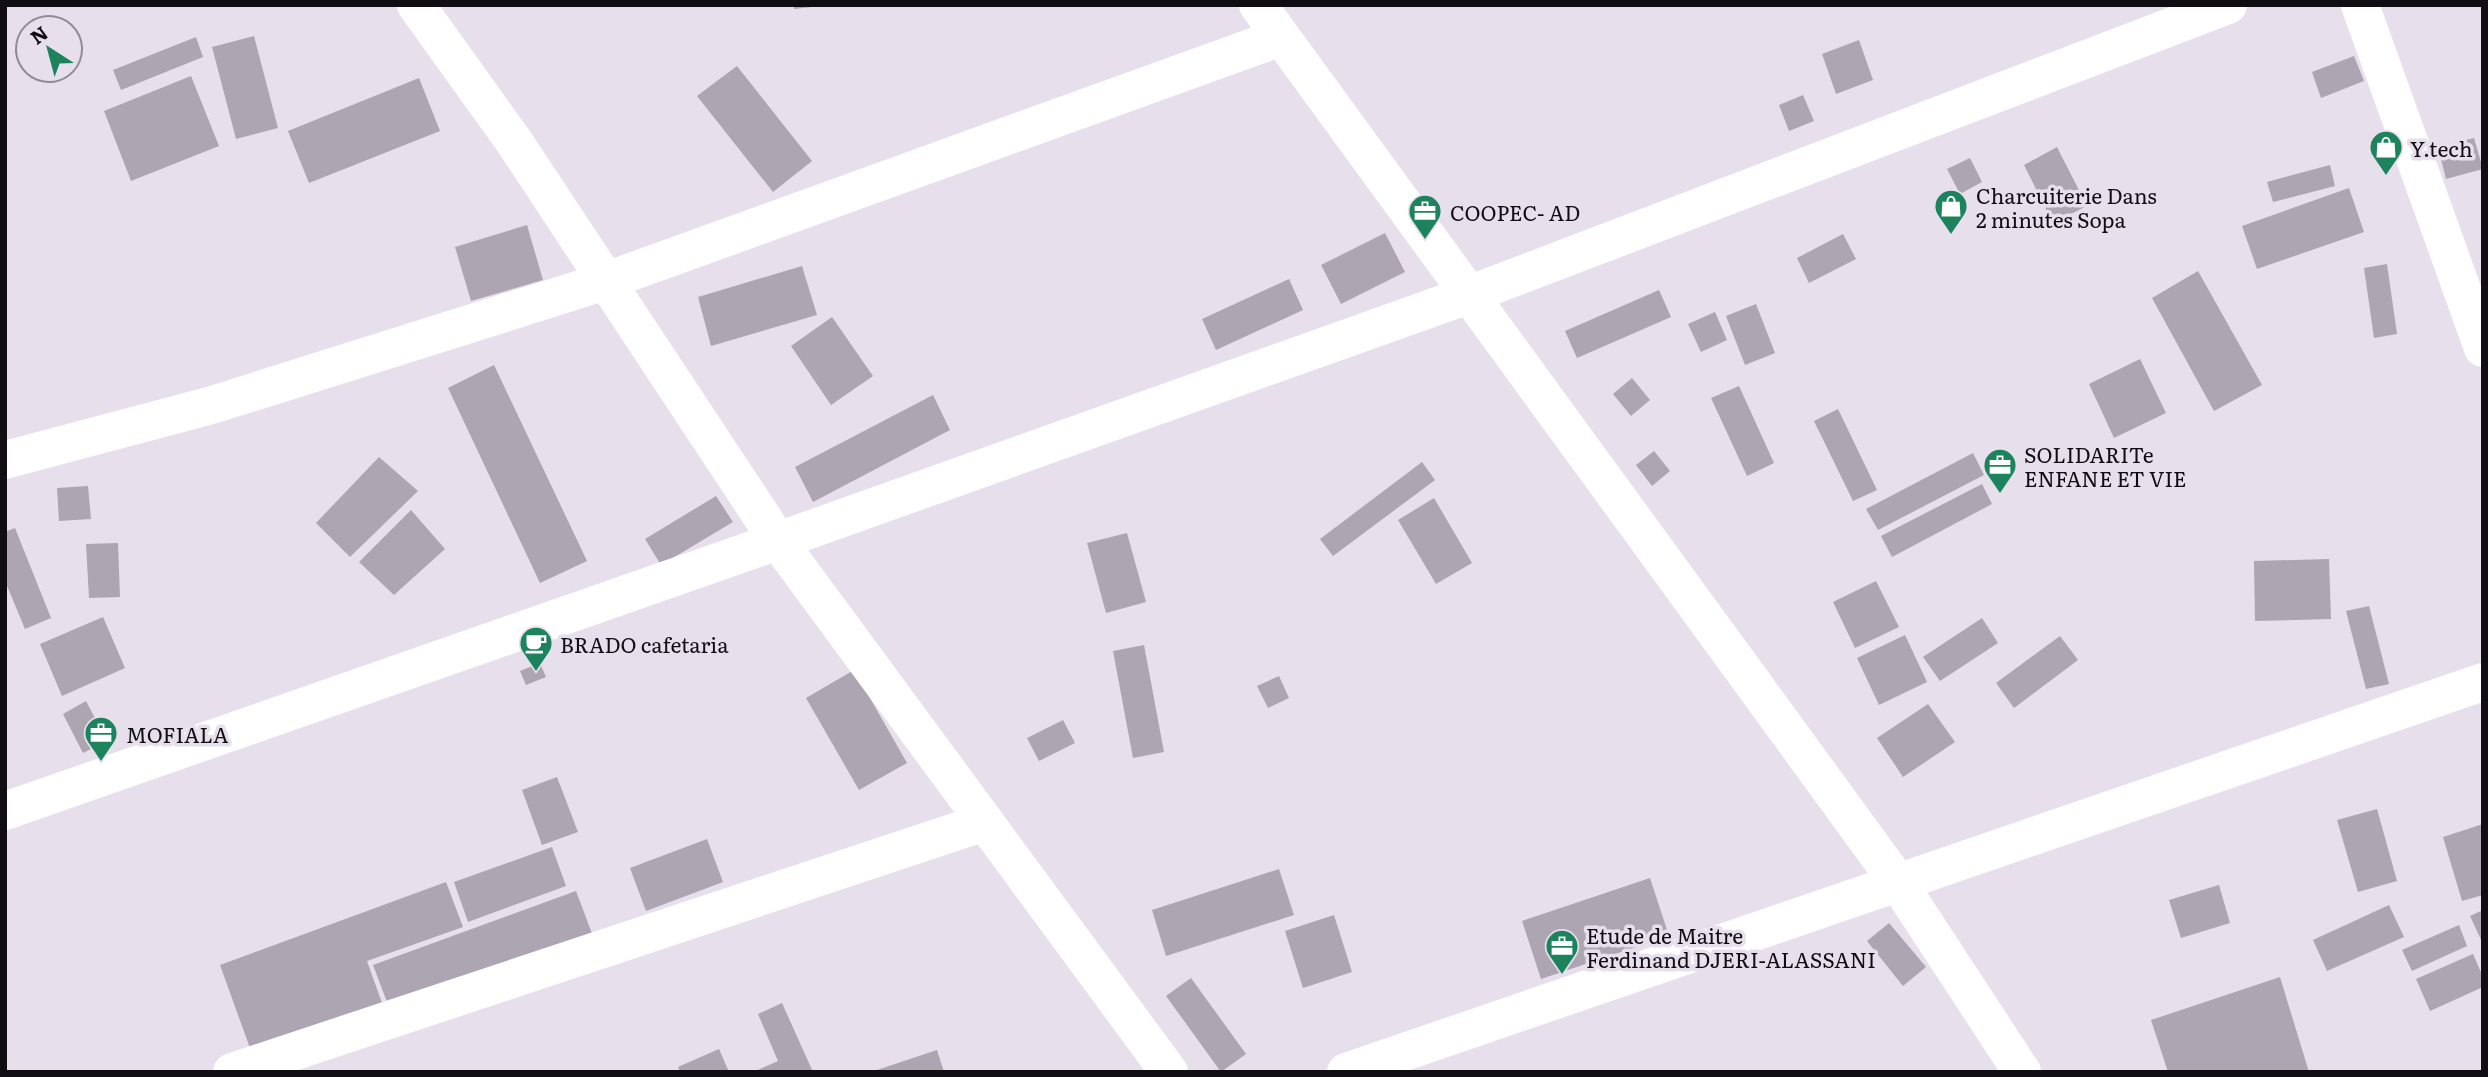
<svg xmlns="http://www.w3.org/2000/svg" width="2488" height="1077" font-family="Literata,serif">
	<rect width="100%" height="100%" fill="#e7dfec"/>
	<g fill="#ada5b2">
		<path d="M794 5H812V7L794 9Z"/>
		<path d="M254 36 278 128 236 139 212 47Z"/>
		<path d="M196 37 203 57 121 90 113 70Z"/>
		<path d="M1859 40 1873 80 1836 94 1822 54Z"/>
		<path d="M2354 56 2364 81 2321 98 2312 72Z"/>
		<path d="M737 66 812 161 773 192 697 96Z"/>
		<path d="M191 76 219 146 131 181 104 111Z"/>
		<path d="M419 78 440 131 309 183 288 131Z"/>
		<path d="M1803 95 1814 121 1789 131 1779 105Z"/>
		<path d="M2474 138 2483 169 2446 179 2438 147Z"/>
		<path d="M2057 147 2087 206 2053 223 2024 165Z"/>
		<path d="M1970 158 1982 182 1960 194 1947 169Z"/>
		<path d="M2330 165 2335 186 2273 202 2267 182Z"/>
		<path d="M2349 188 2364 232 2257 269 2242 226Z"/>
		<path d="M527 225 543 280 471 301 455 247Z"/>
		<path d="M1385 233 1405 272 1341 304 1321 265Z"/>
		<path d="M1843 234 1856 259 1809 283 1797 258Z"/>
		<path d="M2387 264 2397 334 2374 338 2364 268Z"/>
		<path d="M802 266 817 315 711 346 698 297Z"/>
		<path d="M2198 271 2262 385 2214 411 2152 298Z"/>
		<path d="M1289 279 1303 310 1216 350 1202 319Z"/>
		<path d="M1659 290 1671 317 1577 358 1565 331Z"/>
		<path d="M1756 304 1775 353 1745 365 1726 316Z"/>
		<path d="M1715 312 1727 340 1701 352 1688 324Z"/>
		<path d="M832 317 873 376 831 405 791 346Z"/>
		<path d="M2140 359 2166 413 2114 438 2089 384Z"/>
		<path d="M494 365 587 561 540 583 448 388Z"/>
		<path d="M1632 378 1650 400 1631 416 1613 394Z"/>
		<path d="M1739 386 1774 463 1747 476 1711 398Z"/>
		<path d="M933 395 950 430 813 502 795 467Z"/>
		<path d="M1838 409 1877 490 1853 501 1814 421Z"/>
		<path d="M1654 451 1670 471 1652 486 1636 465Z"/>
		<path d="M1973 453 1984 475 1878 530 1866 509Z"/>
		<path d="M379 457 418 491 350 557 316 523Z"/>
		<path d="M1422 462 1435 480 1333 556 1320 539Z"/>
		<path d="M1982 484 1992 504 1892 557 1881 536Z"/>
		<path d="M88 486 91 519 59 521 57 488Z"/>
		<path d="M716 496 733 522 661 565 645 539Z"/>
		<path d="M1434 498 1472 563 1436 584 1398 520Z"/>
		<path d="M411 510 445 549 394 595 359 562Z"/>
		<path d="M15 528 51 618 25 629 5 581V532Z"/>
		<path d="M1127 533 1146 602 1106 613 1087 543Z"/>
		<path d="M118 543 120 597 89 598 86 544Z"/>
		<path d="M2329 559 2331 619 2255 621 2254 561Z"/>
		<path d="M1876 581 1899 627 1855 648 1833 602Z"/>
		<path d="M2369 606 2389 684 2366 689 2346 611Z"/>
		<path d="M103 617 125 668 62 696 40 644Z"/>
		<path d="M1982 618 1998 643 1940 681 1923 657Z"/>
		<path d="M1905 635 1927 682 1879 705 1857 658Z"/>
		<path d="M2060 636 2078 660 2014 708 1996 683Z"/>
		<path d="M1144 645 1164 752 1133 758 1113 651Z"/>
		<path d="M540 663 546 677 526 685 520 671Z"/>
		<path d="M854 670 907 763 859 790 806 698Z"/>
		<path d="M1279 676 1289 698 1268 708 1257 686Z"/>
		<path d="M86 701 107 741 83 753 63 714Z"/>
		<path d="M1928 704 1955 742 1903 777 1877 738Z"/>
		<path d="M1063 720 1075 743 1039 761 1027 738Z"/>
		<path d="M557 777 578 832 542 845 522 790Z"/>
		<path d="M2377 809 2397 881 2358 892 2337 820Z"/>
		<path d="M2483 824V895L2462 901 2443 837Z"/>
		<path d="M707 839 723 882 646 911 630 868Z"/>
		<path d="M552 847 566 886 468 922 454 882Z"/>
		<path d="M1279 869 1294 915 1166 956 1152 910Z"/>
		<path d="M1650 878 1669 936 1541 979 1522 921Z"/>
		<path d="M446 882 463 927 367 961 386 1014 255 1062 220 965Z"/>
		<path d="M2219 885 2230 923 2181 938 2169 900Z"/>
		<path d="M576 891 593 936 390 1010 373 965Z"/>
		<path d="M2389 905 2404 937 2327 971 2313 940Z"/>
		<path d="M2483 910V944L2470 916Z"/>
		<path d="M1334 915 1352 972 1303 988 1285 931Z"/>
		<path d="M1889 923 1926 967 1903 986 1867 941Z"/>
		<path d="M2459 925 2467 946 2412 971 2402 950Z"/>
		<path d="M2473 954 2483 977V987L2430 1011 2416 979Z"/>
		<path d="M2280 977 2309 1072H2168L2151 1020Z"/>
		<path d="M1191 978 1246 1054 1221 1072 1166 996Z"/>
		<path d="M782 1003 813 1072H753L778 1061 758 1014Z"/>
		<path d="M719 1049 729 1072H680L678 1067Z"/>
		<path d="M937 1050 944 1072H874V1071Z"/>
	</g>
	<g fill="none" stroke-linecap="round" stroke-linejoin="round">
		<g stroke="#fff" stroke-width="38">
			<path d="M416 5 515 143 778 541 1169 1072"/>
			<path d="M1258 5 1897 881 2022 1072"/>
			<path d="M2360 5 2483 348"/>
			<path d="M5 460 212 405 606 281 1281 37"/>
			<path d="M5 811 778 541 1471 294 2228 5"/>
			<path d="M232 1072 985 822"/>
			<path d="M1346 1072 2483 682"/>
		</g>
	</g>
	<defs>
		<symbol id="shop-pin" viewBox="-11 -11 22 30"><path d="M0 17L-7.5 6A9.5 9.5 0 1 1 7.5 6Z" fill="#1c835d" stroke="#e7dfec"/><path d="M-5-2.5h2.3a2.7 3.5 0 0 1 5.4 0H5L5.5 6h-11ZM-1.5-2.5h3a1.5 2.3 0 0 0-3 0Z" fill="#fff"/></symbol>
		<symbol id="office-pin" viewBox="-11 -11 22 30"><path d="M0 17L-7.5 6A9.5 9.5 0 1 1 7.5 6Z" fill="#1c835d" stroke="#e7dfec"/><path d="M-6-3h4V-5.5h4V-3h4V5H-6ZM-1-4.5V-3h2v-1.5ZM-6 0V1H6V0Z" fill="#fff"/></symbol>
		<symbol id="cafe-pin" viewBox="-11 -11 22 30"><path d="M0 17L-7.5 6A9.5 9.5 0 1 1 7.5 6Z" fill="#1c835d" stroke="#e7dfec"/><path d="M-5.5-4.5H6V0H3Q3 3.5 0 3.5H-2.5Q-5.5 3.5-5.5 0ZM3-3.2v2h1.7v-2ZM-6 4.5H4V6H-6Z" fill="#fff"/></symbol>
	</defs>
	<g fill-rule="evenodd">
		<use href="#shop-pin" x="2367" y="128" width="38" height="52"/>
		<use href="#shop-pin" x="1932" y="187" width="38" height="52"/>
		<use href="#office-pin" x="1406" y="192" width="38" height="52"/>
		<use href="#office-pin" x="1981" y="446" width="38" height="52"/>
		<use href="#cafe-pin" x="517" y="624" width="38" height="52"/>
		<use href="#office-pin" x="82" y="714" width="38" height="52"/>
		<use href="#office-pin" x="1543" y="927" width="38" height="52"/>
	</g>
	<g text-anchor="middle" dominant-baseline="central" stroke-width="7" stroke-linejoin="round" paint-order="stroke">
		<g font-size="21" fill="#110e13" stroke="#e7dfec" text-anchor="start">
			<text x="2410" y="147">Y.tech</text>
			<text x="1976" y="194">Charcuiterie Dans<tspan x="1976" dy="24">2 minutes Sopa</tspan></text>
			<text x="1450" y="211">COOPEC- AD</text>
			<text x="2024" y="453">SOLIDARITe<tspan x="2024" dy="24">ENFANE ET VIE</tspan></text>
			<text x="560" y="643">BRADO cafetaria</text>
			<text x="126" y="733">MOFIALA</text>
			<text x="1586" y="934">Etude de Maitre<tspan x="1586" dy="24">Ferdinand DJERI-ALASSANI</tspan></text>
		</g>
	</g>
	<rect width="2488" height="1077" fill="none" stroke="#110e13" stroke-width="14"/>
	<g transform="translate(49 49) rotate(324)"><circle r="33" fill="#e7dfec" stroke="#918b95" stroke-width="2"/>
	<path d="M0-5L12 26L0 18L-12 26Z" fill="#1c835d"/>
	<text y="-10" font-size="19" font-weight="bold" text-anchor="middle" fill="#110e13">N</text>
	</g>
</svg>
